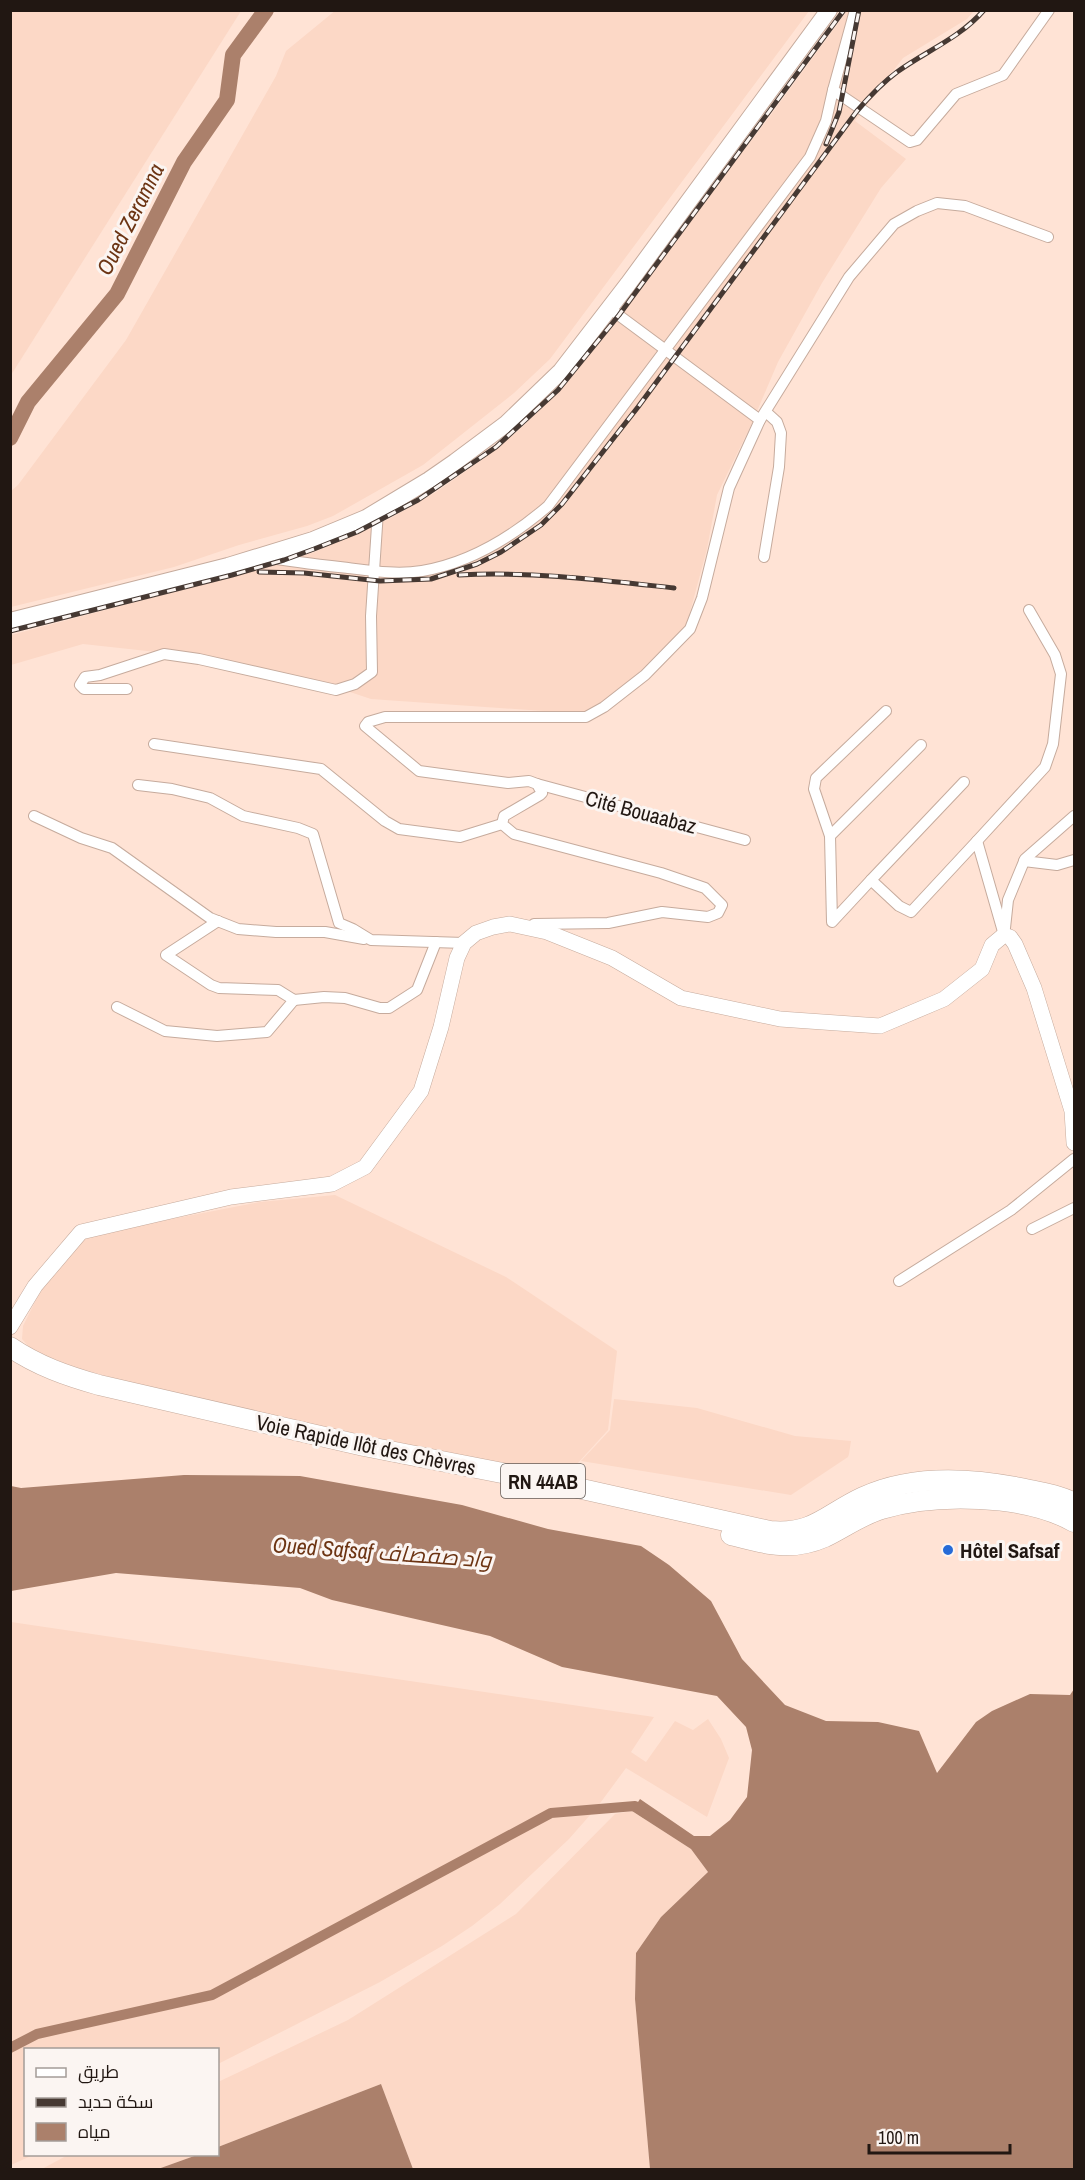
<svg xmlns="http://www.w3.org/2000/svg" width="1085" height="2180" font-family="'Archivo Narrow',Cairo,sans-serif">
	<rect width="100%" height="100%" fill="#ffe3d5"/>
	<g fill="#fcd8c6">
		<path d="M11 10 241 11 11 375 10 11Z"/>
		<path d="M336 10 809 11 550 359 514 393 423 465 333 516 307 526 239 545 174 567 11 607V491L18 485 126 340 276 76 286 51Z"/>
		<path d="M847 11H974L967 19 903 58 855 121 906 159 881 188 822 283 778 362 752 423 717 495 707 549 686 627 660 657 587 714 371 699 338 688 193 656 83 644 11 665V635L234 576 315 552 389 519 436 492 483 459 519 430 556 393 764 124Z"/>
		<path d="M335 1195 506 1277 617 1351 608 1430 577 1464 520 1468 174 1395 71 1366 31 1349 22 1339 23 1326 39 1294 58 1266 84 1236 260 1202Z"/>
		<path d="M614 1399 697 1408 795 1436 851 1441 849 1454 848 1457 791 1495 581 1461 610 1430Z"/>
		<path d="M11 1622 654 1717 631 1752 646 1762 675 1721 693 1730 708 1719 721 1739 729 1758 707 1817 626 1768 598 1806 569 1839 500 1904 472 1926 442 1946 380 1982 218 2064V2050H26V2154L33 2155 11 2165Z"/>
		<path d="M632 1811 691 1849 708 1872 661 1917 636 1953 635 1999 650 2169H413L381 2084 218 2147V2082L348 2020 516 1914 615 1814Z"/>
		<path d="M68 2155H197L158 2169 40 2170Z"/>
	</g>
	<g fill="#ab806b">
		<path d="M184 1475 300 1476 462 1505 548 1529 641 1546 669 1565 711 1601 742 1659 785 1705 826 1721 878 1722 919 1731 937 1773 976 1722 992 1711 1030 1694 1070 1695 1074 1689V2169H650L635 1999 636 1953 661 1917 708 1872 691 1849 632 1811 640 1799 694 1836H710L730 1820 747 1797 752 1750 746 1727 717 1696 562 1667 490 1636 332 1600 300 1588 116 1573 11 1591V1486L21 1488Z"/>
		<path d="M381 2084 413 2169H158L197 2155 218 2154V2147Z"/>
	</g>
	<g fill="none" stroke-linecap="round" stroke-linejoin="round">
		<path stroke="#ab806b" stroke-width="10" d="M10 2048 37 2034 212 1995 551 1813 635 1806 647 1814"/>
		<path stroke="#ab806b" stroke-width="16" d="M10 438 28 402 117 294 184 162 227 100 233 55 266 10"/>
		<defs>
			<g id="street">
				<path d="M833 90 910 142 917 140 956 94 1003 75 1049 10"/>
				<path d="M609 308 760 420"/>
				<path d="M266 557C293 562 321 565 348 568 372 571 397 575 422 571 469 563 512 537 548 506L810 157 826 121 833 90 855 10"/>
				<path d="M764 557 779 467 781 433 777 422 766 412"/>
				<path d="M127 689H84L80 685 85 677 100 675 164 654 199 659 336 690 355 684 372 672 371 616 378 511"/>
				<path d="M154 744 321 769 385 821 399 829 460 837 502 824"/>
				<path d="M921 745 830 836 832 922 871 880 899 906 911 912 977 841 1004 935"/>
				<path d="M537 784 745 840"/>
				<path d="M138 785 172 789 210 798 243 816 298 828 313 834 339 923 353 929 371 940 464 943"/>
				<path d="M34 816 81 838 112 848 210 918 238 929 276 932H325L364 939"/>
				<path d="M830 836 814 789 816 778 886 711"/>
				<path d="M977 841 1045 767 1053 744 1061 674 1055 655 1029 610"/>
				<path d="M1024 861 1057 865 1074 860"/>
				<path d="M871 880 964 782"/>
				<path d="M218 921 166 955 211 985 219 988 278 990 294 1000 324 997 345 998 380 1008H389L417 990 436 942"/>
				<path d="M534 924 608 923 662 912 708 917 718 913 722 905 705 888 661 873 514 834 502 824 504 816 540 795 542 793 537 784 529 781 508 783 419 771 365 726 368 722 385 717H586L604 707 645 675 690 629 702 598 729 488 760 420 849 277 894 224 917 211 937 203 965 206 1048 237"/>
				<path d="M1005 928 1008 900 1025 859 1074 816"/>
				<path d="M117 1007 165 1031 217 1036 267 1032 294 1000"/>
				<path d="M1032 1229 1074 1208"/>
				<path d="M899 1281 1011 1210 1074 1159"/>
			</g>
			<path id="secondary" d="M10 1327 35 1286 81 1232 231 1197 332 1184 365 1167 421 1091 441 1027 457 958 464 943 476 933 493 927 510 924 547 932 612 958 681 998 780 1019 880 1026 944 999 982 969 992 945 1004 935 1010 937 1015 944 1034 988 1072 1111 1074 1143"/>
			<path id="primary" d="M10 621 228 566 313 540 366 518 429 480 455 462 506 424 561 371 628 284 829 10"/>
			<g id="highway">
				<path d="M10 1347C38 1366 67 1376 99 1385L364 1446 564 1485 770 1531C814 1535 826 1514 863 1497 915 1473 976 1478 1030 1490 1045 1493 1061 1496 1074 1503"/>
				<path d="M731 1535C765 1544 791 1552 825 1537 844 1528 861 1515 882 1509 935 1493 1025 1494 1074 1522"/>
			</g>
		</defs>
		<use href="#street" stroke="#c6ab9d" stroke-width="12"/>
		<use href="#secondary" stroke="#c6ab9d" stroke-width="16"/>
		<use href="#primary" stroke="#c6ab9d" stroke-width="18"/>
		<use href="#highway" stroke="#c6ab9d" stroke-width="21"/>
		<use href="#street" stroke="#fff" stroke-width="10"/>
		<use href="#secondary" stroke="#fff" stroke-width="15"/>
		<use href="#primary" stroke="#fff" stroke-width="16"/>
		<use href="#highway" stroke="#fff" stroke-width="20"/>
		<defs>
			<g id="rail">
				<path d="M826 144 839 112 859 10"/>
				<path d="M259 572 304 573 380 581 431 579 477 564 501 552 541 525 562 504 638 407 857 111C869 97 882 83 897 72 926 51 960 38 984 10"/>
				<path d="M459 575C531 571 602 580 674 588"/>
				<path d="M10 631 232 575 284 560 314 549 357 532 418 500 496 447 558 390 619 315 844 10"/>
			</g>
		</defs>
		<use href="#rail" stroke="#463933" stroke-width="5"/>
		<use href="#rail" stroke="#fbf5f2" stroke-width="3" stroke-dasharray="9" stroke-linecap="butt"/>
	</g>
	<circle fill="#266bd7" stroke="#fbf5f2" stroke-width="2" cx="948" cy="1550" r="6"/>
	<g text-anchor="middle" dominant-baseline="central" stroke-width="6" stroke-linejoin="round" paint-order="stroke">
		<rect fill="#fbf5f2" stroke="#625a55" stroke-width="1.5" x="501" y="1464" width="84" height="34" rx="4.5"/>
		<g font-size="20" font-weight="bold" fill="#211712">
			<text x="543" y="1481">RN 44AB</text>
		</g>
		<g font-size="21" fill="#211712" stroke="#fbf5f2">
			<text transform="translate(641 812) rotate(15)">Cité Bouaabaz</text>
			<text transform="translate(366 1445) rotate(12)">Voie Rapide Ilôt des Chèvres</text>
		</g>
		<g font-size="21" font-weight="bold" fill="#211712" stroke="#fbf5f2" text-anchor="start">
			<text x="960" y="1550">Hôtel Safsaf</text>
		</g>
		<g font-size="22" font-style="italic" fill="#6c3413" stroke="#fbf5f2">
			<text transform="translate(130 219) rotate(-63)">Oued Zeramna</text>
			<text transform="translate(382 1552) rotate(4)">Oued Safsaf واد صفصاف</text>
		</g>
	</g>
	<rect width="1085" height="2180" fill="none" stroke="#211712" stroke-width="24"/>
	<rect x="24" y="2048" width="195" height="108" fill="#fbf5f2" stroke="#a49c98" stroke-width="1.5"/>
	<rect x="36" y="2068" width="30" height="9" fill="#ffffff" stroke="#a49c98" stroke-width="1.5"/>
	<text x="78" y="2078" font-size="18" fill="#211712">طريق</text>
	<rect x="36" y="2098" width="30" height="9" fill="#463933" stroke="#a49c98" stroke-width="1.5"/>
	<text x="78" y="2108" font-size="18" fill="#211712">سكة حديد</text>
	<rect x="36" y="2123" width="30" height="18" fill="#ab806b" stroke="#a49c98" stroke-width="1.5"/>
	<text x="78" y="2138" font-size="18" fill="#211712">مياه</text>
	<path d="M869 2144v9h141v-9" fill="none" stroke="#211712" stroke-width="3"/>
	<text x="878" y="2144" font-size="18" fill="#211712" stroke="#fbf5f2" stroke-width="4.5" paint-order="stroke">100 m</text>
</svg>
